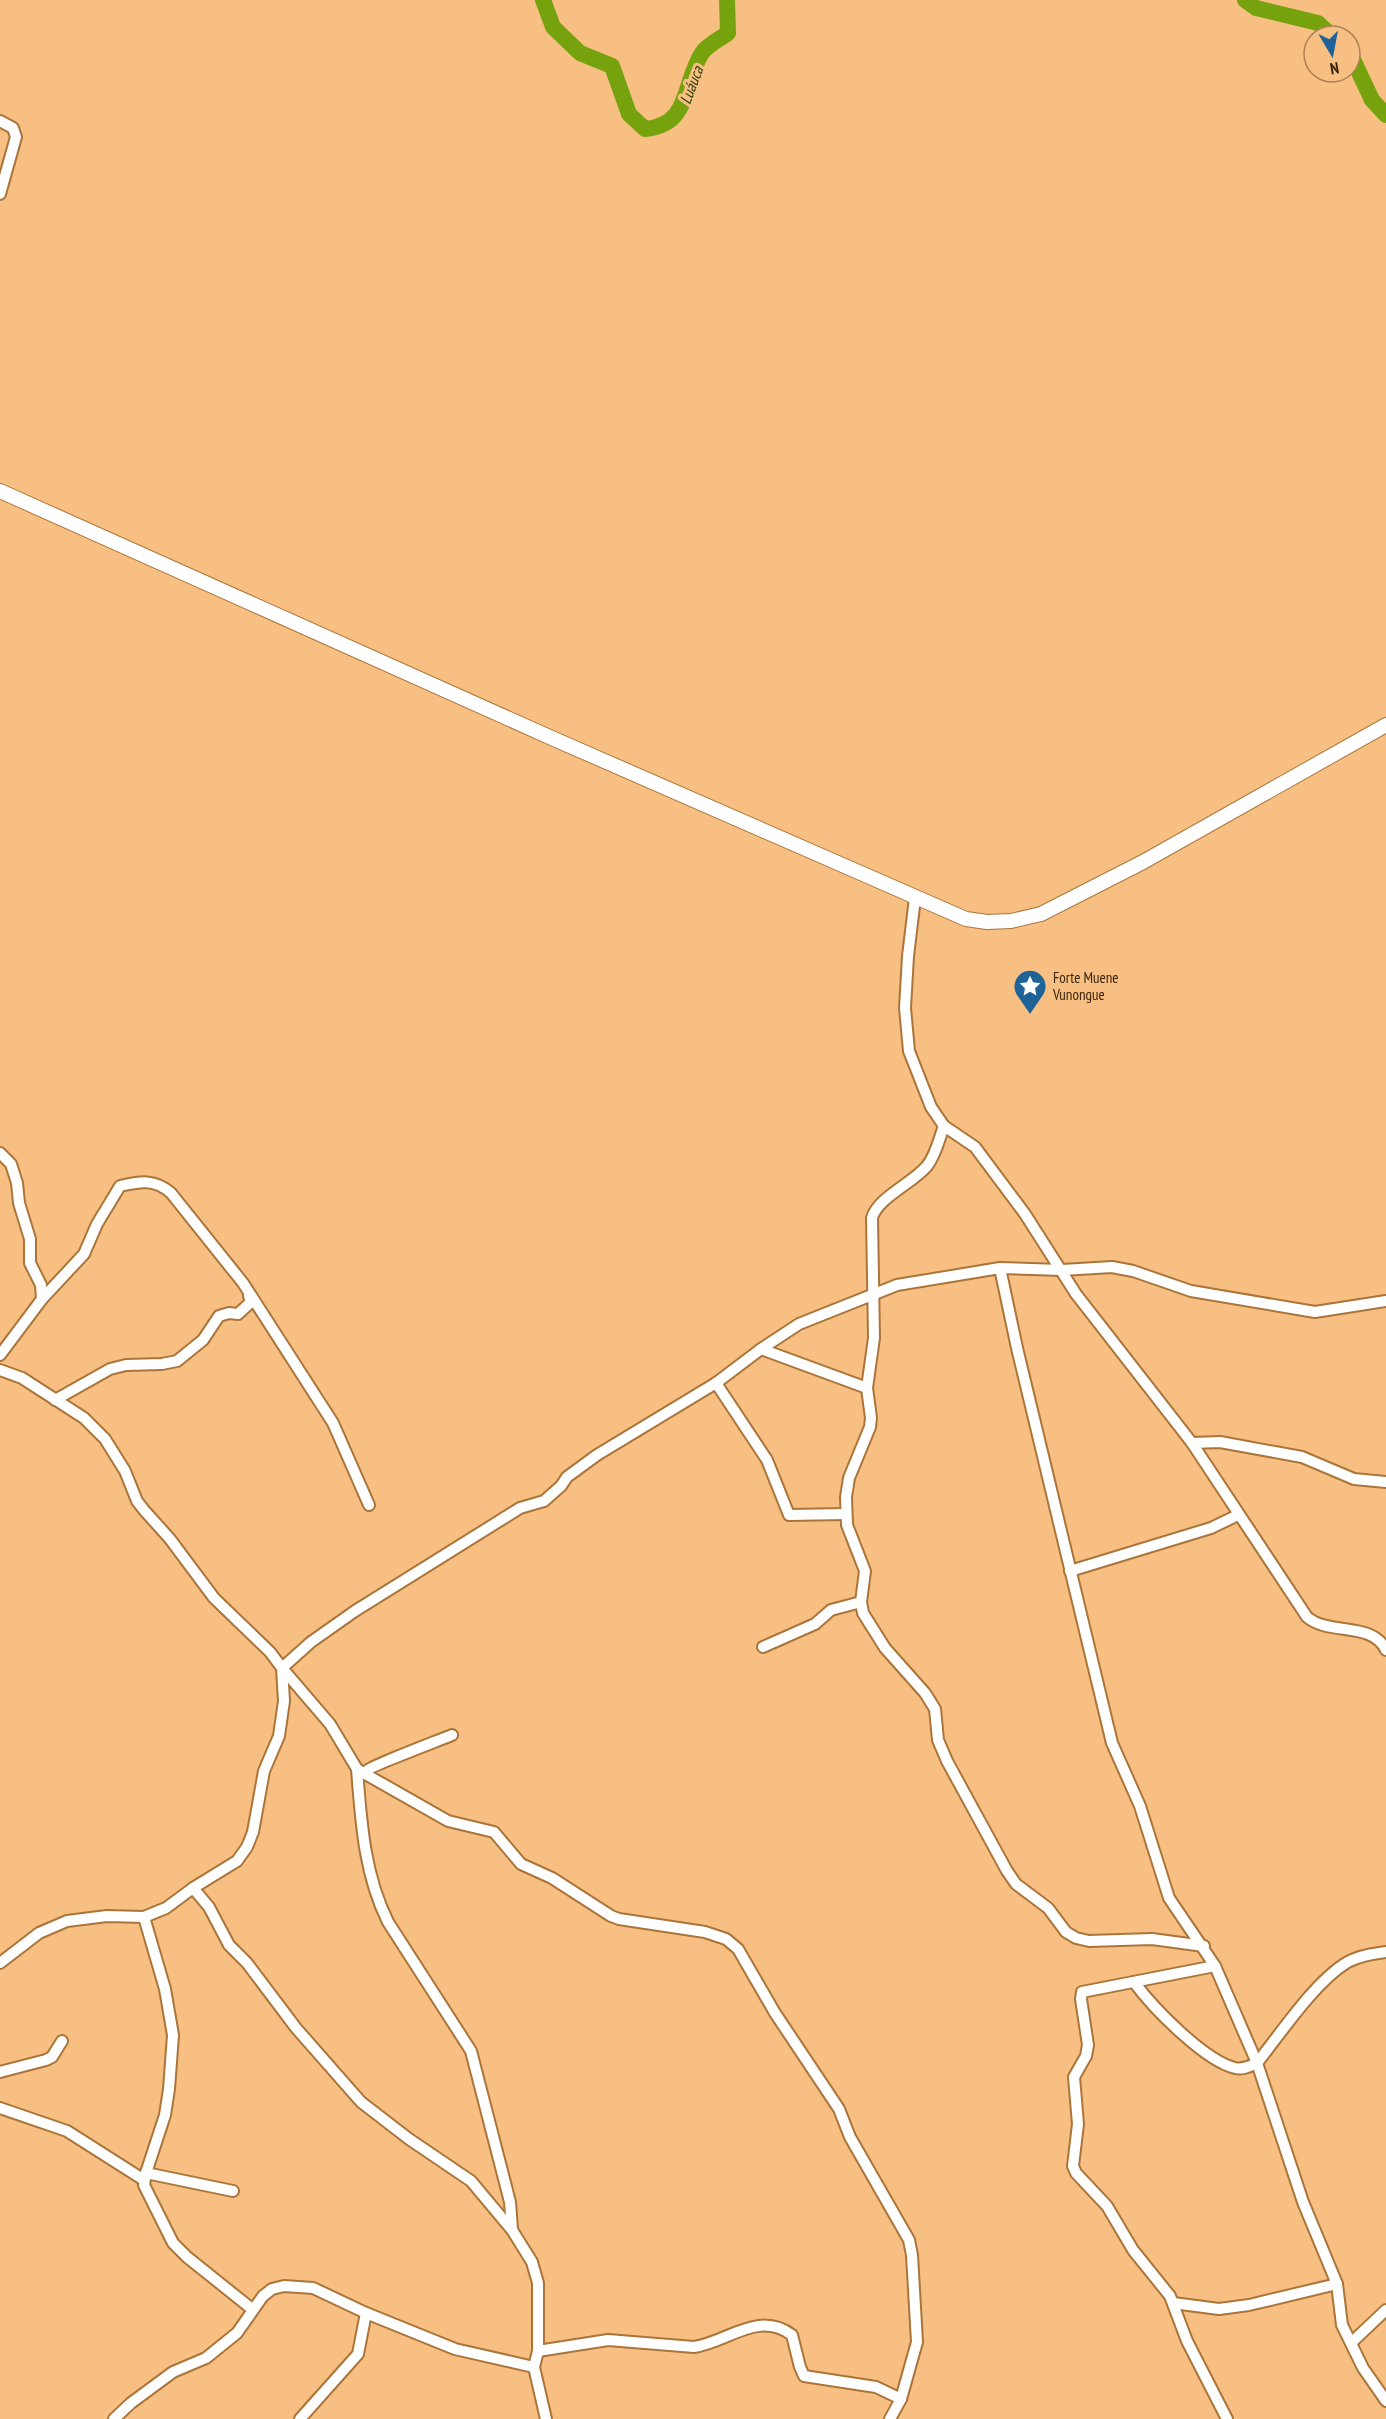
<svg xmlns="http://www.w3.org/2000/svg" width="1386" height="2419" font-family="'PT Sans Narrow',sans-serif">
	<rect width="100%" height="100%" fill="#f8bf83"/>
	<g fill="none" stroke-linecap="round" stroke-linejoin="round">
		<g stroke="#76a20d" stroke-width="16">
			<path d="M543 0 553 27 580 53 612 66 629 114 645 129C691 125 682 84 702 53 707 45 720 39 728 33L727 0"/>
			<path d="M1245 0 1256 8 1318 23 1332 36"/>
			<path d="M1350 53 1372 100 1386 115"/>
		</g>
		<defs>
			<g id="minor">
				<path d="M0 121 13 128 16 137 0 194"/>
				<path d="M915 898 908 956 905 1008 909 1051 931 1107 944 1126 975 1147 1025 1214 1076 1294 1192 1443 1307 1617C1329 1636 1372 1621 1386 1650"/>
				<path d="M944 1126C939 1139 936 1155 927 1166 913 1183 877 1198 872 1218L874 1338 867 1388 871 1418 870 1427 849 1478 846 1497 847 1525 865 1571 861 1602 863 1613 885 1648 925 1693 935 1709 938 1740 947 1761 1007 1871 1016 1884 1048 1908 1066 1932 1076 1938 1089 1941 1152 1939 1204 1946"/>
				<path d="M0 1153 11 1164 17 1183 19 1203 30 1239V1263L41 1285 42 1299"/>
				<path d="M1000 1268 1017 1348 1112 1743 1140 1806 1169 1898 1215 1966 1257 2063 1303 2202 1337 2284 1342 2325 1363 2368 1386 2401"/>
				<path d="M761 1349 867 1388"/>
				<path d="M0 1355 42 1299 84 1254 97 1224 120 1186C141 1181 155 1179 171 1193L243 1283 333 1423 369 1505"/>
				<path d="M0 1370 22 1378 84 1418 105 1439 125 1471 137 1501 144 1510 170 1539 214 1598 270 1652 282 1668 284 1701 279 1736 264 1771 253 1832 247 1847 237 1861 193 1888 166 1908 144 1917 107 1916 67 1921 39 1933 0 1963"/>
				<path d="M716 1383 767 1460 789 1515 846 1514"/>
				<path d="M55 1400 110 1369 126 1365 162 1364 177 1361 203 1340 219 1316 229 1313 238 1314 251 1302 249 1296"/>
				<path d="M1192 1443 1220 1442 1302 1457 1354 1479 1386 1482"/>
				<path d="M1070 1571 1211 1528 1238 1515"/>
				<path d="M763 1647 815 1624 831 1610 861 1602"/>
				<path d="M357 1769C361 1821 364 1874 388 1922L471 2051 510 2202 512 2229"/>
				<path d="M367 1775 368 1770C371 1766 440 1740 452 1735"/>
				<path d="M193 1888 209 1907 229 1945 247 1963 296 2028 361 2102 409 2139 471 2181 512 2230 532 2262 538 2283V2351L534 2367 546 2419"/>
				<path d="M144 1917 165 1989 173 2035 169 2089 165 2115 146 2173 144 2185 173 2243 187 2257 252 2309"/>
				<path d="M1215 1966 1082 1992 1081 1999 1088 2045 1086 2056 1074 2077 1078 2124 1073 2166 1076 2173 1107 2206 1133 2250 1170 2296 1187 2341 1227 2419"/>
				<path d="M1134 1982C1153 2008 1205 2061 1235 2068 1243 2070 1250 2066 1257 2063 1281 2033 1314 1983 1346 1963 1358 1956 1372 1954 1386 1952"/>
				<path d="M0 2072 46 2060 52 2057 62 2041"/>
				<path d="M0 2108 67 2131 144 2180"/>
				<path d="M146 2173 233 2191"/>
				<path d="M1173 2303 1219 2309 1249 2305 1337 2284"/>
				<path d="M1351 2343 1386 2310"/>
				<path d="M538 2351 608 2340 694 2347C728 2342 758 2310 792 2335L800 2367 804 2376 876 2387 901 2399"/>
				<path d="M114 2419 131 2403 173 2372 206 2358 237 2333 263 2296 272 2289 284 2286 313 2288 366 2313 455 2349 534 2367"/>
				<path d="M300 2419 358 2354 366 2313"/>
				<path d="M890 2419 901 2399 917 2342 912 2255 909 2240 850 2137 839 2109 775 2013 738 1949 726 1939 705 1932 619 1919 611 1916 552 1878 521 1864 494 1832 448 1821 367 1775 357 1769 330 1724 282 1668 311 1642 355 1611 520 1508 544 1501 561 1486 567 1477 597 1455 716 1383 761 1349 799 1324 897 1285 1000 1268 1062 1270 1112 1267 1133 1271 1191 1291 1315 1312 1386 1301"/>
			</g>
			<path id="tertiary" d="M0 491 554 739 966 919 987 922 1011 921 1041 914 1143 862 1386 725"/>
		</defs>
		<use href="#minor" stroke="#ab753a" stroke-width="14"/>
		<use href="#tertiary" stroke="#ab753a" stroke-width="16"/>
		<use href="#minor" stroke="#fff" stroke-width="10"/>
		<use href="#tertiary" stroke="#fff" stroke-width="14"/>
	</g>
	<defs>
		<symbol id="sight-pin" viewBox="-11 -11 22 30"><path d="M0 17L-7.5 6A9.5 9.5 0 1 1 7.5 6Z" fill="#1e6297" stroke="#f8bf83"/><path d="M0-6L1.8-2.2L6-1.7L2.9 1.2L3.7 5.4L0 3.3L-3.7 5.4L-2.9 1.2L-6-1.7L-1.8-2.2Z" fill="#fff"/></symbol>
	</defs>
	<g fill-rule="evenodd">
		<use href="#sight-pin" x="1011" y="967" width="38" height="52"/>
	</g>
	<g text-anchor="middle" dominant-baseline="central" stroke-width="6" stroke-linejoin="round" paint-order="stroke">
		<g font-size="15" fill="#3a240a" stroke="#f8bf83" text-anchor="start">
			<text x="1053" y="977">Forte Muene<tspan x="1053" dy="17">Vunongue</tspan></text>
		</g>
		<g font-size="16" font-style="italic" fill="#2c3e09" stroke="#f8bf83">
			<text transform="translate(691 85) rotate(-69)">Luáuca</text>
		</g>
	</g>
	<g transform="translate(1332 54) rotate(170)"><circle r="28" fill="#f8bf83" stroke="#ac8153" stroke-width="1.5"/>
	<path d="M0-4.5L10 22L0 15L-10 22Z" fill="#1e6297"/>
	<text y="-9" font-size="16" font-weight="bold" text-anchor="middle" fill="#3a240a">N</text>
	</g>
</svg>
